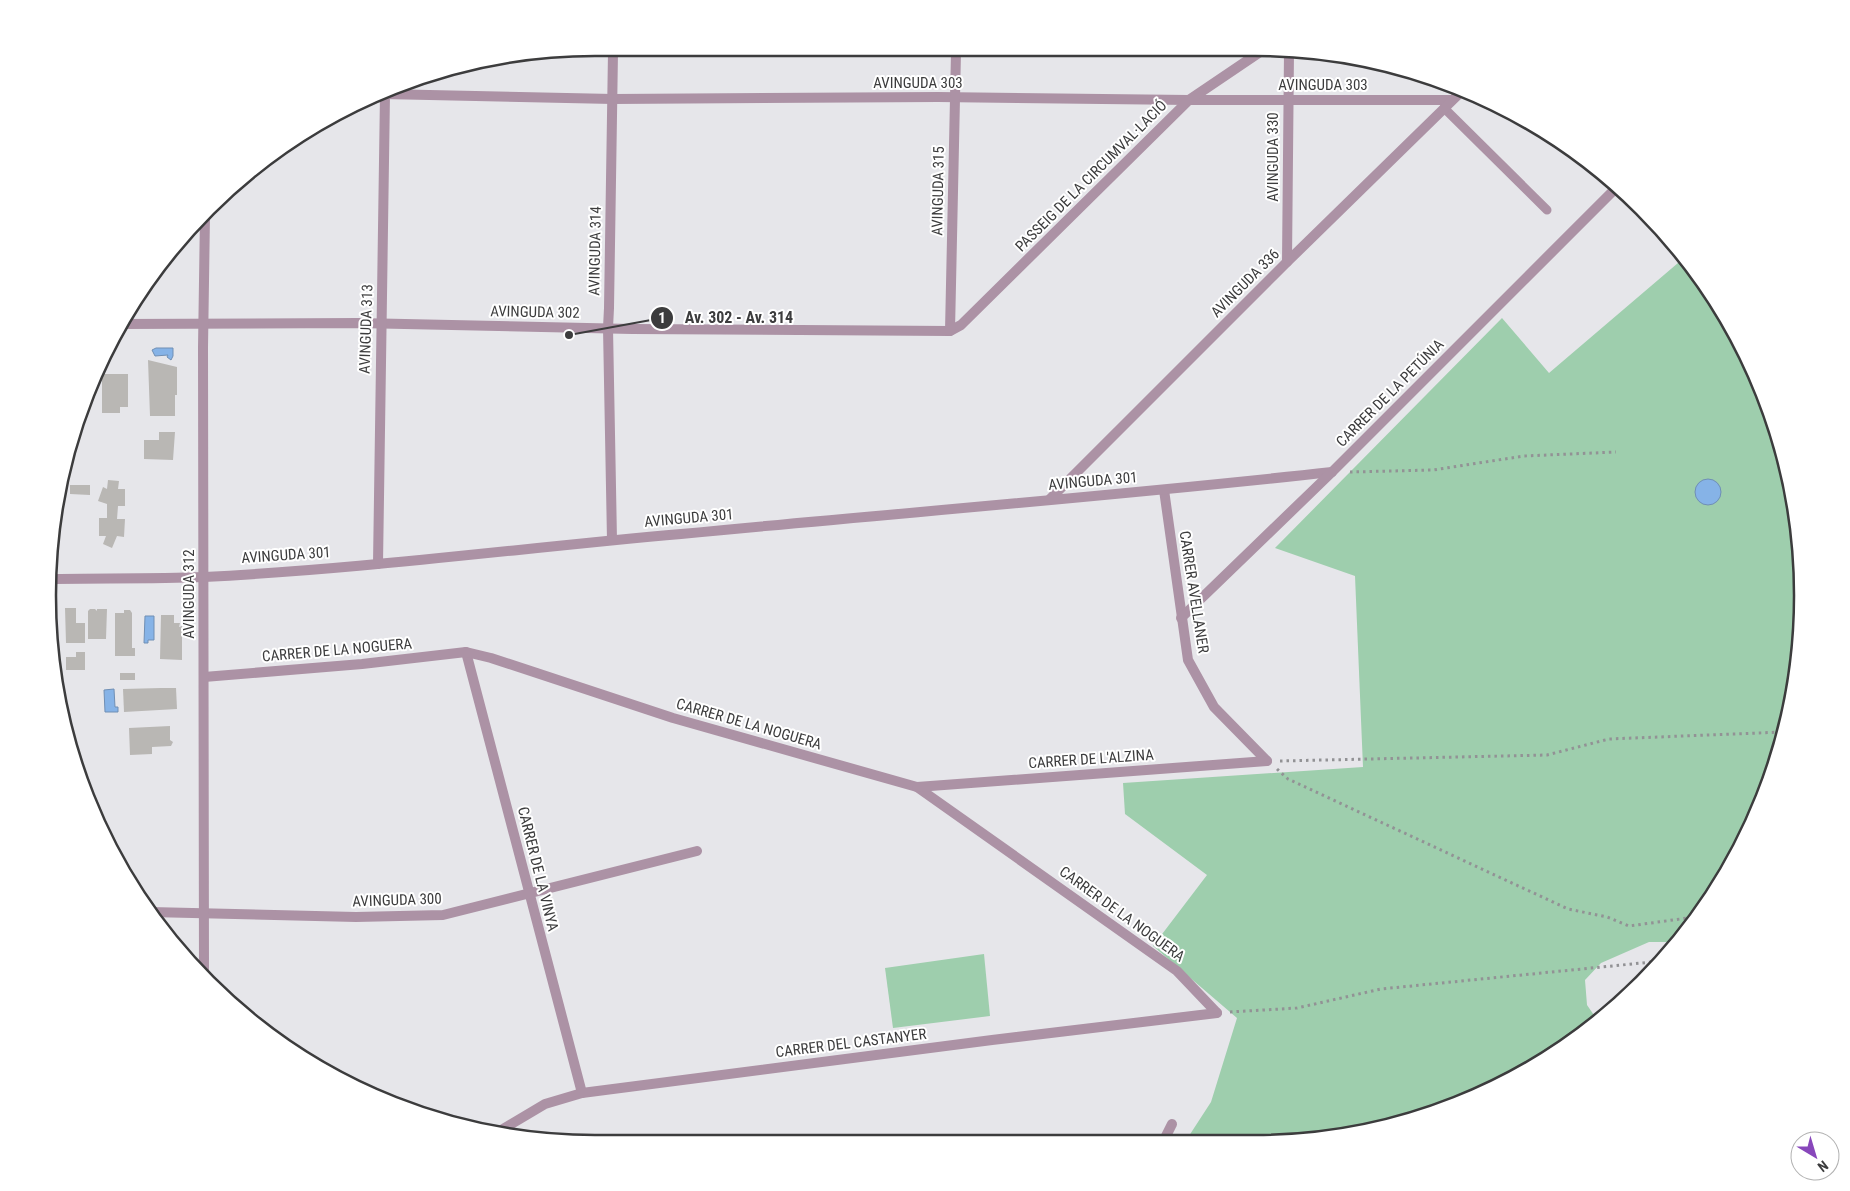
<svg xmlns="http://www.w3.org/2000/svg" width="1850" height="1191" font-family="'Roboto Condensed',sans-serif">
	<rect width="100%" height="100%" fill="#e6e6ea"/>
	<g fill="#9ecead">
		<path d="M1685 257 1746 353 1784 453 1801 559 1798 667 1774 771 1729 869 1677 942H1649L1601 963 1585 980 1587 1005 1598 1021 1588 1030 1497 1087 1397 1125 1290 1142H1185L1211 1102 1237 1018 1153 946 1207 875 1125 814 1123 783 1363 767 1355 576 1275 548 1502 318 1549 373Z"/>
		<path d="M984 954 990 1016 893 1028 885 968Z"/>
	</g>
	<g fill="#86b3e7" stroke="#708fb4">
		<path d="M156 348H173V356L171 360 167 357 168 355 155 356 152 350Z"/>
		<circle cx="1708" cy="492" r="13"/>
		<path d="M145 616H154V640H148V643H144Z"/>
		<path d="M114 689 115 707H118V712H105L104 690Z"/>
	</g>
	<g fill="#b9b7b4">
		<path d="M148 360 177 367V395H175V416H150Z"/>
		<path d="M102 374H128V407H120V413H102Z"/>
		<path d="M159 432H175L173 460 144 459V440H159Z"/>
		<path d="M108 480 119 481 118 489H125V506H118L117 519H125L124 537 117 536 112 548 103 544 106 536H99V518H107V504L98 501 103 487 107 489Z"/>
		<path d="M70 485H90V495L70 494Z"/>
		<path d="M65 608H76V623H85V643H66Z"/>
		<path d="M90 609H95L97 611V609H107L106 639H88V611Z"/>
		<path d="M124 610H130L132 613V648H135V656H115V613H124Z"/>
		<path d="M52 612V632H49V613Z"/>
		<path d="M161 615H174V623H180L179 627 182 626V660L160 659Z"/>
		<path d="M76 652H85V670H66V657H76Z"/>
		<rect x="120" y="673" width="15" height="7"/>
		<path d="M161 688H176L177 709 124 712 123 689Z"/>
		<path d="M170 726V740L173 742 171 746 152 747V754L130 755 129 728Z"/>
	</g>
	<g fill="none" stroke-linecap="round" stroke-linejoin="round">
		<g stroke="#929295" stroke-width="3" stroke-dasharray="2.5 4" stroke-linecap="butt">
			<path d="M1350 472 1433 470 1524 456 1616 452"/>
			<path d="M1280 761 1547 755 1609 739 1783 732"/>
			<path d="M1277 769 1288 779 1568 909 1607 917 1629 926 1695 917"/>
			<path d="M1230 1012 1297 1008 1381 989 1662 961"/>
		</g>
		<path stroke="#ac92a5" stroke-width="9" d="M1444 108 1547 210"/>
		<g stroke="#ac92a5" stroke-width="10">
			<path d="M383 94 613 99 938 97 1189 100H1452"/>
			<path d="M1287 262 1289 52"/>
			<path d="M120 324 358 323 632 329 950 331 961 325 1189 100 1260 52"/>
			<path d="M950 331 956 52"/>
			<path d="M1164 490 1188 660 1214 707 1267 761"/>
			<path d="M1050 499 1287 262 1463 90"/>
			<path d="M612 540 608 328 609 308 613 52"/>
			<path d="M378 564 385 94"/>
			<path d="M49 579C100 578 152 579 204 577 363 569 522 548 681 534 898 513 1115 496 1332 472"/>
			<path d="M1181 618 1332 472 1618 186"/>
			<path d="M466 652 582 1093"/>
			<path d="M204 677 362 664 466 652 491 658 673 718 917 787 1177 971 1217 1013"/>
			<path d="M917 787 1267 761"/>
			<path d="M150 912 356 917 443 915 697 851"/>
			<path d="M204 973 203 348 205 215"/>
			<path d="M498 1132 545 1104 582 1093 992 1040 1217 1013"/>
			<path d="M1163 1142 1172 1124"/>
		</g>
	</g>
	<g text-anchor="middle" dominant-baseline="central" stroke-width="4" stroke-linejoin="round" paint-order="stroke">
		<g font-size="15" fill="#3c3c3d" stroke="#fff">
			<text x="918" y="83">AVINGUDA 303</text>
			<text x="1323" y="85">AVINGUDA 303</text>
			<text transform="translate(1273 157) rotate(-90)">AVINGUDA 330</text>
			<text transform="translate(1091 176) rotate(-45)">PASSEIG DE LA CIRCUMVAL·LACIÓ</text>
			<text transform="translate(938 191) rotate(-89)">AVINGUDA 315</text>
			<text transform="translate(595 251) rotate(-89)">AVINGUDA 314</text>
			<text transform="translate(1245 283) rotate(-45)">AVINGUDA 336</text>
			<text transform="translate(535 312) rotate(1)">AVINGUDA 302</text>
			<text transform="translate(366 329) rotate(-88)">AVINGUDA 313</text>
			<text transform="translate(1390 393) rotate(-45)">CARRER DE LA PETÚNIA</text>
			<text transform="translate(1093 481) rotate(-5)">AVINGUDA 301</text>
			<text transform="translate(689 518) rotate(-5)">AVINGUDA 301</text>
			<text transform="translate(286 555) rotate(-4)">AVINGUDA 301</text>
			<text transform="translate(1194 592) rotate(81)">CARRER AVELLANER</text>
			<text transform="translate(189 594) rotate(-90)">AVINGUDA 312</text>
			<text transform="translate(337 650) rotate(-5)">CARRER DE LA NOGUERA</text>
			<text transform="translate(749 724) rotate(16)">CARRER DE LA NOGUERA</text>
			<text transform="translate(1091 759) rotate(-4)">CARRER DE L'ALZINA</text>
			<text transform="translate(538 869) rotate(76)">CARRER DE LA VINYA</text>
			<text transform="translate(397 900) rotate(-2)">AVINGUDA 300</text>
			<text transform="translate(1122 914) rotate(36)">CARRER DE LA NOGUERA</text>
			<text transform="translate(851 1043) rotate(-7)">CARRER DEL CASTANYER</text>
		</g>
	</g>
	<path d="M0 0H1850V1191H0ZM595 56H1255A539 539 0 0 1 1794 595V596A539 539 0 0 1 1255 1135H595A539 539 0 0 1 56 596V595A539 539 0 0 1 595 56Z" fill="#fff" fill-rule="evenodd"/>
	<path fill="none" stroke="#3c3c3d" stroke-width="2.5" d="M595 56H1255A539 539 0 0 1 1794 595V596A539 539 0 0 1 1255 1135H595A539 539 0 0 1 56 596V595A539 539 0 0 1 595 56Z"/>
	<path fill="none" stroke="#3c3c3d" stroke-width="2" d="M569 335L662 318"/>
	<g fill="#3c3c3d" stroke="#fff" stroke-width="2">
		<circle cx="569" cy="335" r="5"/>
		<circle cx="662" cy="318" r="12"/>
	</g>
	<g font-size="15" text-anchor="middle" font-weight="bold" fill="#fff">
		<text x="662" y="323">1</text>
	</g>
	<g font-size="16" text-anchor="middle" font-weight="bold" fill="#3c3c3d" stroke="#fff" stroke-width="4" stroke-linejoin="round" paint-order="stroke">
		<text x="739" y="323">Av. 302 - Av. 314</text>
	</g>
	<g transform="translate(1815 1156) rotate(142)"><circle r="24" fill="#ffffff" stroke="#b1b1b1"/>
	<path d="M0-4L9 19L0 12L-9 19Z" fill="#8847bb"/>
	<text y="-8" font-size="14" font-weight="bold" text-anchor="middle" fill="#3c3c3d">N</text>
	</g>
</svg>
